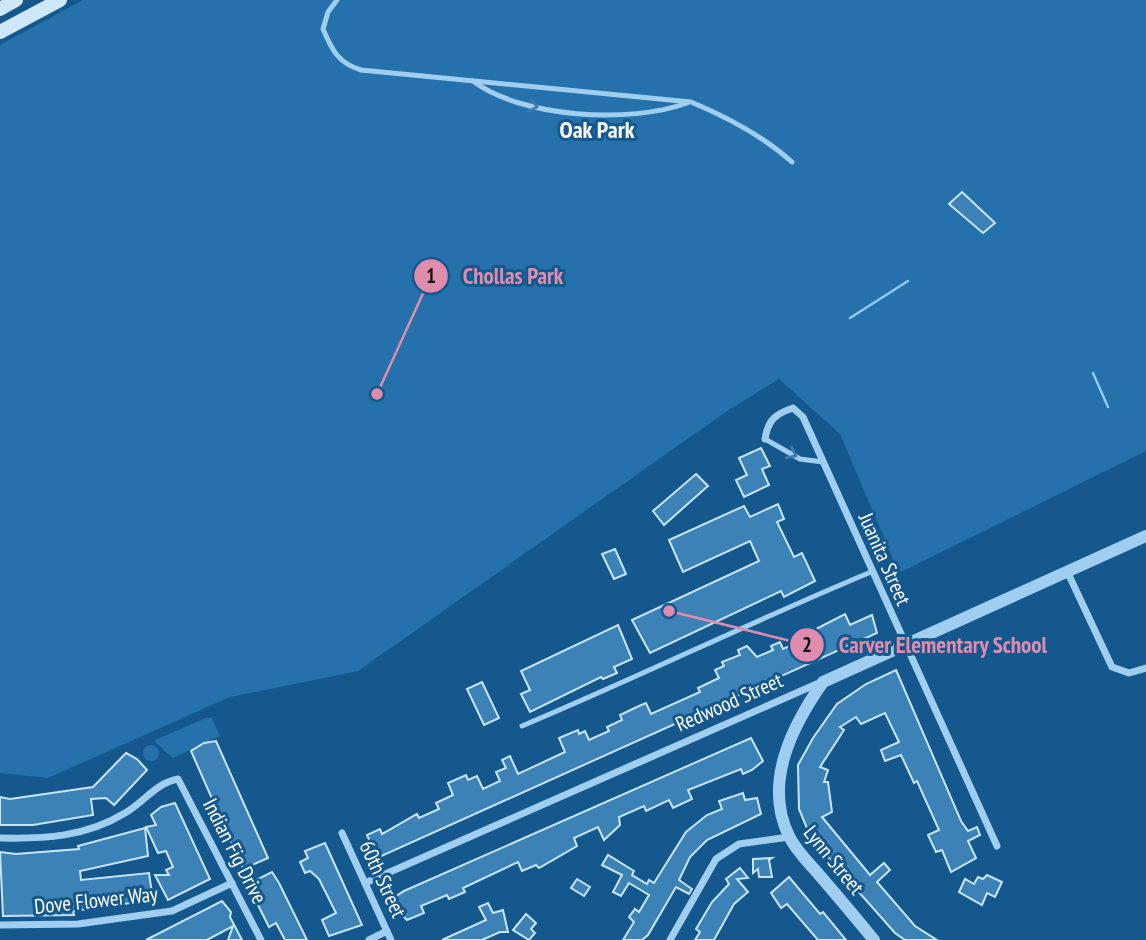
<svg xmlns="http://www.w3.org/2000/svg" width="1146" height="940" font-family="'PT Sans Narrow',sans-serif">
	<rect width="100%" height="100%" fill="#15588e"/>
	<g fill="#2471ab">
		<path d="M83 0H1146V451L899 573 840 434 779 379 730 409 358 671 230 697 48 778 0 773V45Z"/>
		<path d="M206 718H212L220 736 173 758 156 743 155 740Z"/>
		<circle cx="151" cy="753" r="8"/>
	</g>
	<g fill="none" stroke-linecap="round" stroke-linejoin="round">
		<g stroke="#92caf3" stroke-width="2.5">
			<path d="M850 318 908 281"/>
			<path d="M1093 373 1108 407"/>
		</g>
	</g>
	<g fill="#3d82b7" stroke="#c7e5fc" stroke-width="2">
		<path d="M962 192 995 223 983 233 949 204Z"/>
		<path d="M761 448 770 466 762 469 769 485 744 497 736 480 747 475 739 458Z"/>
		<path d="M696 474 708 486 664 525 653 511Z"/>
		<path d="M778 504 784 519 777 522 794 557 802 553 815 581 784 597 781 591 650 653 632 620 759 561 750 541 683 572 669 540 744 506 750 517Z"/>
		<path d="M615 549 626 574 614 579 602 554Z"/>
		<path d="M845 614 850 625 872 615 877 633 377 858 367 835 380 829 382 834 417 814 419 818 439 809 436 803 453 795 448 783 466 775 468 780 477 776 483 789 500 781 496 772 506 768 502 760 510 756 518 774 565 752 559 738 578 730 579 734 585 731 589 740 609 731 607 727 622 720 620 715 639 706 646 703 651 714 700 692 698 688 719 678 715 670 724 666 722 662 740 655 738 650 747 646 757 657 773 650 771 646 780 642 783 649 803 640 805 645 820 638 816 629Z"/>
		<path d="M618 625 632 659 614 667 617 673 603 679 601 677 530 712 521 694 530 690 521 671Z"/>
		<path d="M896 670 961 821 968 831 977 827 980 835 968 841 976 858 951 872 942 850 936 852 928 835 939 830 917 781 914 783 901 755 885 761 881 750 899 742 885 713 861 724 856 717 840 727 844 730 820 767 828 770 824 782H828L832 812 822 817 870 875 884 863 890 870 877 882 915 926 937 940H905L895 933 811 838 799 809 798 765 813 738 837 704 866 684Z"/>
		<path d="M482 682 499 718 484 725 467 689Z"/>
		<path d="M751 738 763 761 752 770 743 774 741 769 688 790 692 799 673 808 669 800 646 811 644 806 619 817 620 825 604 840 598 827 574 838 577 846 539 868 536 865 522 871 518 862 463 888 465 892 449 899 447 895 421 906 424 913 407 920 402 915 395 897 404 891Z"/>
		<path d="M216 741 268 858 243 869 191 751 204 743Z"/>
		<path d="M126 753 137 759 147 770 114 805 106 798 91 799 93 815 33 825H0V797L10 799 93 787Z"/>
		<path d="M743 793 745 800 757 798 761 814 707 840 690 857 679 880 692 889 689 894 676 887 648 935 642 940H623L634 922 629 917 635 909 639 912 649 895 629 883 621 896 613 892 622 875 602 865 608 855 634 871 632 875 647 884 649 880 654 883 686 832 707 815 722 809 719 801Z"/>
		<path d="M175 803 210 879 168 900 155 875H169L166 870 173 867 166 851 158 853 146 827 156 825 151 815 161 807Z"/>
		<path d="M145 828 148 856 80 871 81 880 149 873 153 900 73 911 74 915 3 916 0 852 16 854 79 849 78 846Z"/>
		<path d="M325 843 362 925 329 936 322 920 336 913 319 879 310 871 305 873 300 862 308 858 305 851Z"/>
		<path d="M772 858 769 860 772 877H759L758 869 753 873V859Z"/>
		<path d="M740 868 748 878 737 879 748 892 734 904 714 940H695L700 932 696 929 712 902 729 884 726 879Z"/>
		<path d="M272 872 279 883 307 940H285L276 923 269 927 257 903 248 884Z"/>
		<path d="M987 875 1002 882 995 897 987 893 982 905 959 892 965 879 974 884 978 877 983 879Z"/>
		<path d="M789 877 820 914 823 912 846 940H818L787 904 781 908 771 893Z"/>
		<path d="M577 879 590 887 584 896 571 888Z"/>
		<path d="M222 901 231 912 230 917 242 940H228L233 926 207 940H146Z"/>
		<path d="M488 903 493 913 503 910 508 932H500L482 940H442L486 920 479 907Z"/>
		<path d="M526 914 536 923 531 929 535 933 529 940 513 930Z"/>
	</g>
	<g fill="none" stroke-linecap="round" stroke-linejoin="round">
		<g stroke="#a0cef0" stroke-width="5">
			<path d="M337 0 328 12 323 29C332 50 338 63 361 70L691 102C727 117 762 135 792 162"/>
			<path d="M473 81C522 118 630 124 687 103"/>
			<path d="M765 439 800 459 823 462"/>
			<path d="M522 726C639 677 753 621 871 572"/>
		</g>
		<g stroke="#a0cef0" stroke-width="7">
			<path d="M765 439C768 420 775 414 793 408L803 417 997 846"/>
			<path d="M1067 571 1112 667 1129 673 1146 668"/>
			<path d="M342 833 391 940"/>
			<path d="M0 838C44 839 86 837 125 813 144 802 156 783 178 779L261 940"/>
			<path d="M365 883 819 683"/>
			<path d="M0 925 78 924 172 911 232 883"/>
			<path d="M369 940 387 931"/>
			<path d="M670 940 716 859 739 844 789 837"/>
		</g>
		<path stroke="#a0cef0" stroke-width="12" d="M874 940C855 917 835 893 815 870 806 860 795 849 789 836 763 783 792 726 823 682L1146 536"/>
		<g stroke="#cee7fb" stroke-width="14">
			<path d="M0 9 16 0"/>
			<path d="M0 32 60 0"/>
		</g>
	</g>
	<defs><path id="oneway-chevron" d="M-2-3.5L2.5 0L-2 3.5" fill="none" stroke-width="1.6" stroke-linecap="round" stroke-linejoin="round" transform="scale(1.75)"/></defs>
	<g stroke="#3f7bab">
		<use href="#oneway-chevron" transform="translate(533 106) rotate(13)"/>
		<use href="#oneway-chevron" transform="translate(792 454) rotate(26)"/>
	</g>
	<g text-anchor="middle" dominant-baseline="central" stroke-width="6" stroke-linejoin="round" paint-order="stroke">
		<g font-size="21" fill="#fff" stroke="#15588e">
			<text transform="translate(885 559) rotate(66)">Juanita Street</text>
			<text transform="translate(729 702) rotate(-24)">Redwood Street</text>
			<text transform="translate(235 851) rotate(63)">Indian Fig Drive</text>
			<text transform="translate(834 860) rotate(51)">Lynn Street</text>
			<text transform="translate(383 879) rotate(65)">60th Street</text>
			<text transform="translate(96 900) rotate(-6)">Dove Flower Way</text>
		</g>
		<g font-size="24" font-weight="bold" fill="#fff" stroke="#15588e">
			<text x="597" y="129">Oak Park</text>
		</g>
	</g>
	<path fill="none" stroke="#e08cad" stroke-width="2.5" d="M377 394L431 276M669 611L807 645"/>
	<g fill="#e08cad" stroke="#15588e" stroke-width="2.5">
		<circle cx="377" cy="394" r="7"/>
		<circle cx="669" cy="611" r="7"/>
		<circle cx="431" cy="276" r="18"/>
		<circle cx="807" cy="645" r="18"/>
	</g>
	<g font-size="21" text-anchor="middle" font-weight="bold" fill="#111">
		<text x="431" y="283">1</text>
		<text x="807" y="652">2</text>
	</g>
	<g font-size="23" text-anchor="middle" font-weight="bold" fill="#e08cad" stroke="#15588e" stroke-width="6" stroke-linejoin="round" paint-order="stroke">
		<text x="513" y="284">Chollas Park</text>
		<text x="943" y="653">Carver Elementary School</text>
	</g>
</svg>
